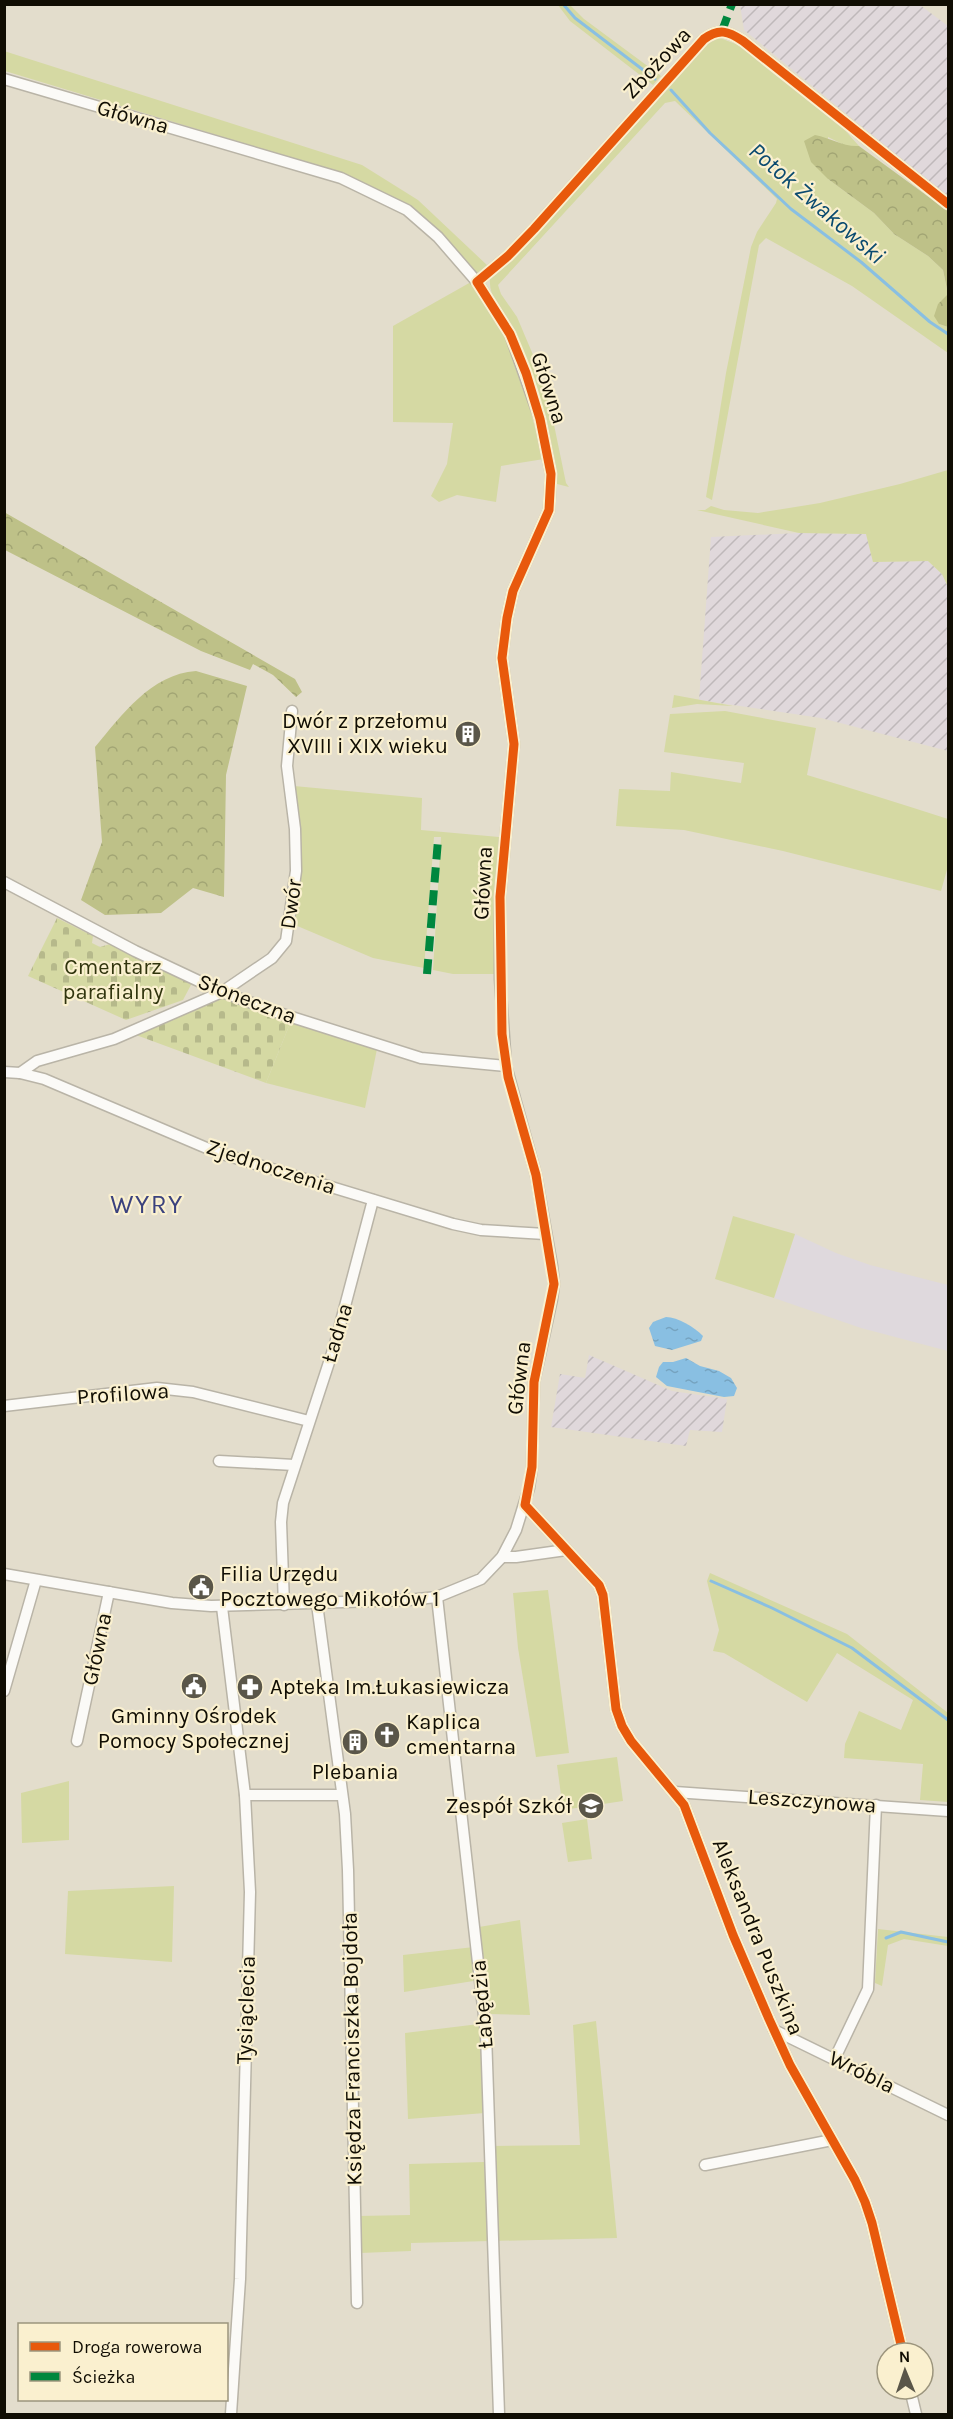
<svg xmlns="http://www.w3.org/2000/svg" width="953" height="2419" font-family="Karla,sans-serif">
	<defs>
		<pattern id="industrial-furrows" width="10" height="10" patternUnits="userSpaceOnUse" patternTransform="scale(1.5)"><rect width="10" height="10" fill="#e0d8db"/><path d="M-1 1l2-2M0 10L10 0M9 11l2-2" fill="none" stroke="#bfb8ba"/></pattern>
		<pattern id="forest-crowns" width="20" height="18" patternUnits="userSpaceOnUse" patternTransform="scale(1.5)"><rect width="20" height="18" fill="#bec188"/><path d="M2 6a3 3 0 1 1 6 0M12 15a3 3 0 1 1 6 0" fill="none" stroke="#a2a574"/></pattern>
		<pattern id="cemetery-stones" width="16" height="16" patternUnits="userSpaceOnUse" patternTransform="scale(1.5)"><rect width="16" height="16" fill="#d5d9a3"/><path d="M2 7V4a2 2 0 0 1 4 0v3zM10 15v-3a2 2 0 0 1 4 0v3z" fill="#b6b98b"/></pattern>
		<pattern id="water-ripples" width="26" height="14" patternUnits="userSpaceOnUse" patternTransform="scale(1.5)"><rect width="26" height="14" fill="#89bfe2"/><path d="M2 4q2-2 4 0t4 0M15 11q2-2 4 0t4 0" fill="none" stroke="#75a3c0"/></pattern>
	</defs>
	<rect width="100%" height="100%" fill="#e3ddcc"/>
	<path fill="#dfd9dd" d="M795 1234 836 1253 870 1265 948 1285V1351L861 1328 774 1298Z"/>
	<g fill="url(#industrial-furrows)">
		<path d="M740 5H920L948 26V197L744 30Z"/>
		<path d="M799 533 866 534 873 562 928 561 942 574 948 587V751L821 718 699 700 711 537Z"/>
		<path d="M589 1355 672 1391 727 1399 722 1432 690 1430 686 1446 551 1427 560 1374 585 1378Z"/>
	</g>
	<g fill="#d5d9a3">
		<path d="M558 5H570L584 19 661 76 653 85 570 21Z"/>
		<path d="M720 38 741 46 843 128 859 146 848 147 828 137V179L874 213 894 234 928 256 943 270 948 295 939 304V324L948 327V353L852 286 766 238 759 245 712 500 706 497 726 373 751 247 757 232 776 203 777 199 675 101 665 103 498 285 501 294 517 317 539 369 552 415 566 483 569 487 557 484C550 432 539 379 514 332 506 315 488 299 490 279L704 44Z"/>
		<path d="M4 51 362 165 418 200 488 266 477 273 409 207 348 175 5 71Z"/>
		<path d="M471 282 504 333 518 367 544 459 501 466 496 502 457 495 439 502 431 496 447 464 453 423 393 422V326Z"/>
		<path d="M948 470V587L942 574 928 561 873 562 866 534 799 533 697 510H705L711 506 724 510 758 513 820 503 900 484Z"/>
		<path d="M674 695 733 706 697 704 672 708Z"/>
		<path d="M725 711 816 728 807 775C855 789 901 804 948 819V866L941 891 783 851 684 830 616 826 619 789 670 791 671 772 741 783 744 763 664 752 670 714Z"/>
		<path d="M294 786 422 798 421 830 499 837 495 974H453L433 970 441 837H434L424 968 373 958 295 925 301 863Z"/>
		<path d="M291 1021 377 1049 365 1108 266 1083Z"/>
		<path d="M733 1216 795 1234 774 1298 715 1279Z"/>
		<path d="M710 1573 847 1634 948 1713V1802L920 1800 923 1764 844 1758 845 1744 859 1711 901 1730 913 1700 837 1653 807 1702 724 1653 713 1651 719 1630 707 1581Z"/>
		<path d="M548 1590 569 1753 536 1757 518 1648 513 1593Z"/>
		<path d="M617 1757 623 1801 563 1810 557 1765Z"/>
		<path d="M69 1781V1840L22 1843 21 1793Z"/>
		<path d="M587 1819 592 1859 568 1862 562 1823Z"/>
		<path d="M174 1886 172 1962 65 1954 68 1891Z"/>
		<path d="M520 1920 530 2015 488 2014 486 1979 404 1992 403 1955 474 1947 479 1927Z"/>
		<path d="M878 1929 948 1937V1946L904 1939 888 1945 882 1986 875 1983Z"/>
		<path d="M596 2021 617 2238 411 2243V2251L360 2253 358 2216 410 2215 409 2164 485 2162 492 2146 580 2145 573 2025Z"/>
		<path d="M479 2024 485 2113 408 2119 405 2033Z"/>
	</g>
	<g fill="url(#forest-crowns)">
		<path d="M815 135C831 138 843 147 859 146L948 211V327L939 324 934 316 938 304 948 294 943 270 928 256 894 234 874 213 828 179 811 162 804 141Z"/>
		<path d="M4 512 295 679 302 692 296 697 273 675 253 664 250 670 201 651 5 550Z"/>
		<path d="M196 671 247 686 226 775 224 897 193 888 161 913 105 915 81 900 102 842 95 747C122 715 151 674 196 671Z"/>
	</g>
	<g fill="url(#cemetery-stones)">
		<path d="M57 918 93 936 92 943 100 947 110 944 192 983 183 1000 126 1020 28 976Z"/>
		<path d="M223 996 291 1021 266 1083 136 1035Z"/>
	</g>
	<g fill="url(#water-ripples)">
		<path d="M666 1317C678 1317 694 1327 703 1336L701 1341 672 1350 655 1346 649 1328 653 1322Z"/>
		<path d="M686 1358 700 1366 719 1371 731 1378 737 1388 734 1396 724 1397 667 1386 656 1377 659 1367 663 1362H673Z"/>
	</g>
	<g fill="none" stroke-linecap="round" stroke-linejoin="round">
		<g stroke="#89bfe2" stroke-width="3">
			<path d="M563 4 575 18 655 79"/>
			<path d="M671 90 710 133 791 209 861 262 930 322 948 334"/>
			<path d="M711 1581 772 1608 852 1648 948 1720"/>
			<path d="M886 1938 901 1932 948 1942"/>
		</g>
		<defs>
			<g id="minor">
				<path d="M4 79 341 178 407 210 438 237 477 282 510 334 540 419 551 474 549 510 513 591 507 618 502 658 514 744 500 897V979L506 1066 536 1175 552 1266 554 1284 552 1299 534 1382 532 1467 529 1488 516 1530 502 1557 481 1579 437 1597 408 1600 211 1606 172 1603 4 1574"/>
				<path d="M477 282 508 256 534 229 704 39C719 28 728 31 743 41L948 204"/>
				<path d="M4 882 135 951 222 992 279 1013 421 1058 506 1066"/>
				<path d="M4 1072 20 1073 44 1079 216 1152 453 1224 481 1230 545 1234"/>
				<path d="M20 1073 37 1061 114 1039 222 992 272 958 286 941 296 871 295 829 287 766 292 711"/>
				<path d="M4 1406 157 1388 193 1392 309 1421"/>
				<path d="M219 1461 294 1465"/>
				<path d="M525 1505 599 1585 603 1595 616 1709 622 1726 631 1741 684 1805 733 1935 769 2019 790 2065 855 2180 865 2202 872 2223 903 2353"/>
				<path d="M502 1557H516L566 1550"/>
				<path d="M437 1597 486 2034 499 2414"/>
				<path d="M317 1604 345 1814 348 1870 357 2303"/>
				<path d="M284 1605 281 1522 283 1503 335 1344 373 1200"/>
				<path d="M222 1607 245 1795 250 1892 240 2279 231 2414"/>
				<path d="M4 1691 36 1580"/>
				<path d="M77 1741 109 1592"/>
				<path d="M675 1792 948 1811"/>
				<path d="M245 1795H342"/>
				<path d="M774 2030 948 2115"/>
				<path d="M835 2058 868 1989 876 1805"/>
				<path d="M705 2165 832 2140"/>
				<path d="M910 2389 916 2414"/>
			</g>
		</defs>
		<use href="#minor" stroke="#b9b4a7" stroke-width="13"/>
		<use href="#minor" stroke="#fbfaf7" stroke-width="10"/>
		<g stroke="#00873e" stroke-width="8" stroke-dasharray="15 8" stroke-linecap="butt">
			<path d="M722 31 732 4"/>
			<path d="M427 974 438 840"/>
		</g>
		<defs>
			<path id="cycleway" d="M903 2353 872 2223 865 2202 855 2180 790 2065 769 2019 733 1935 684 1805 631 1741 622 1726 616 1709 603 1595 599 1585 525 1505 532 1467 534 1382 554 1284 536 1175 508 1077 502 1034 500 897 514 744 502 658 507 618 513 591 549 510 551 474 540 419 526 373 510 334 477 282 508 256 534 229 704 39C719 28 728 31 743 41L948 204"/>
		</defs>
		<use href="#cycleway" stroke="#faf0cf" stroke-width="13"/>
		<use href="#cycleway" stroke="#e8590c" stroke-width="9"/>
	</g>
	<defs>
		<symbol id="building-disc" viewBox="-11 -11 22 22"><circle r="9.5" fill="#5a5649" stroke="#faf0cf"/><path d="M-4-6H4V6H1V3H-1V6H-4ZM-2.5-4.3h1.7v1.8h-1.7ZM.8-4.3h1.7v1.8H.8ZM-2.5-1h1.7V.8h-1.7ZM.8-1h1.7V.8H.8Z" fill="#fff"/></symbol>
		<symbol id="civic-disc" viewBox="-11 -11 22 22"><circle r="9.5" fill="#5a5649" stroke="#faf0cf"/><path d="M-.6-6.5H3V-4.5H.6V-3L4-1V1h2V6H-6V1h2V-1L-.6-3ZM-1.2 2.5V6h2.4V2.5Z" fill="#fff"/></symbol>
		<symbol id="pharmacy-disc" viewBox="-11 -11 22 22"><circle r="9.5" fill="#5a5649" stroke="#faf0cf"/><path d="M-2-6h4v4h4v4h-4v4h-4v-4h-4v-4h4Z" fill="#fff"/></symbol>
		<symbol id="church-disc" viewBox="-11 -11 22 22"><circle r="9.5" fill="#5a5649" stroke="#faf0cf"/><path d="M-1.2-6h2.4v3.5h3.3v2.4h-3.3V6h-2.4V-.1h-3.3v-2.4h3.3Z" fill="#fff"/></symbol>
		<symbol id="school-disc" viewBox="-11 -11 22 22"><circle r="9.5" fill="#5a5649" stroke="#faf0cf"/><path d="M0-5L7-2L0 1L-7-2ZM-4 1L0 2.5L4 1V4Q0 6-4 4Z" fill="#fff"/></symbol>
	</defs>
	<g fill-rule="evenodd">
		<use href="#building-disc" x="453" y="719" width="30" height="30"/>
		<use href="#civic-disc" x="186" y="1572" width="30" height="30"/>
		<use href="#civic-disc" x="179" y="1671" width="30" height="30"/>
		<use href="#pharmacy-disc" x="235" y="1672" width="30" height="30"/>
		<use href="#church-disc" x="372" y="1720" width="30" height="30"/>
		<use href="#building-disc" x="340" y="1727" width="30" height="30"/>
		<use href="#school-disc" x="576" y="1791" width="30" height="30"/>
	</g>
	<g text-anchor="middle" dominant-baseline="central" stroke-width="4.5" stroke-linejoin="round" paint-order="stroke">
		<g font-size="22" fill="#100d03" stroke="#faf0cf">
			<text transform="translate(657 63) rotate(-47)">Zbożowa</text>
			<text transform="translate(133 117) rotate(16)">Główna</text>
			<text transform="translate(549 388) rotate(72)">Główna</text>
			<text transform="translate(483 883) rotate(-87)">Główna</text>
			<text transform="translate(291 904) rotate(-82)">Dwór</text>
			<text transform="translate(247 999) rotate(21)">Słoneczna</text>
			<text transform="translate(271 1167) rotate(18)">Zjednoczenia</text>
			<text transform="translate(337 1333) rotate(-73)">Ładna</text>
			<text transform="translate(519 1378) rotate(-83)">Główna</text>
			<text transform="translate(123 1394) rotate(-4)">Profilowa</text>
			<text transform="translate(97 1649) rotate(-78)">Główna</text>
			<text transform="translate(812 1801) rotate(4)">Leszczynowa</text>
			<text transform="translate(758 1937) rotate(68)">Aleksandra Puszkina</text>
			<text transform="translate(482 2004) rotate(-95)">Łabędzia</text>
			<text transform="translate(246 2010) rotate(-88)">Tysiąclecia</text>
			<text transform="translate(352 2049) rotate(-91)">Księdza Franciszka Bojdoła</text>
			<text transform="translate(862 2072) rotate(26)">Wróbla</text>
		</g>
		<g font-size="22" fill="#100d03" stroke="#faf0cf" text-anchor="start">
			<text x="448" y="721" text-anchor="end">Dwór z przełomu<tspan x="448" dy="25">XVIII i XIX wieku</tspan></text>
			<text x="220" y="1574">Filia Urzędu<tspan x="220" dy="25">Pocztowego Mikołów 1</tspan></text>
			<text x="270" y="1687">Apteka Im.Łukasiewicza</text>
			<text x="194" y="1716" text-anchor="middle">Gminny Ośrodek<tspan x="194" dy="25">Pomocy Społecznej</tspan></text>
			<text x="406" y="1722">Kaplica<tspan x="406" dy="25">cmentarna</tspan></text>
			<text x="355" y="1772" text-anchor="middle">Plebania</text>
			<text x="572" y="1806" text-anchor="end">Zespół Szkół</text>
		</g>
		<g font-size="22" fill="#31350e" stroke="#faf0cf">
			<text x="113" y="967">Cmentarz<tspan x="113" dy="25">parafialny</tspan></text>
		</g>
		<g font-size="24" font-style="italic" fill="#0a4a6f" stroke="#faf0cf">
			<text transform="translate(817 203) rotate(41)">Potok Żwakowski</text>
		</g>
		<g font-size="26" letter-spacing="1.5" fill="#3b427e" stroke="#faf0cf">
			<text x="147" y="1204">WYRY</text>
		</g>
	</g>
	<rect width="953" height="2419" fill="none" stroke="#100d03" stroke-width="12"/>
	<rect x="18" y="2323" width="210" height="78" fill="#faf0cf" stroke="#9c957d" stroke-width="1.5"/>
	<rect x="30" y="2342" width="30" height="9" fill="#e8590c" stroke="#9c957d" stroke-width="1.5"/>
	<text x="72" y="2353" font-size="18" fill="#100d03">Droga rowerowa</text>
	<rect x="30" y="2372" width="30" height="9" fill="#00873e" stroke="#9c957d" stroke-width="1.5"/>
	<text x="72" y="2383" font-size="18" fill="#100d03">Ścieżka</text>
	<g transform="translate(905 2371) rotate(358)"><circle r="28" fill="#faf0cf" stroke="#9c957d" stroke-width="1.5"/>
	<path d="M0-4.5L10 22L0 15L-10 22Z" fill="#5a5649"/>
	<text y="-9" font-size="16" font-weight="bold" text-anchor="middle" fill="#100d03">N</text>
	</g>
</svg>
